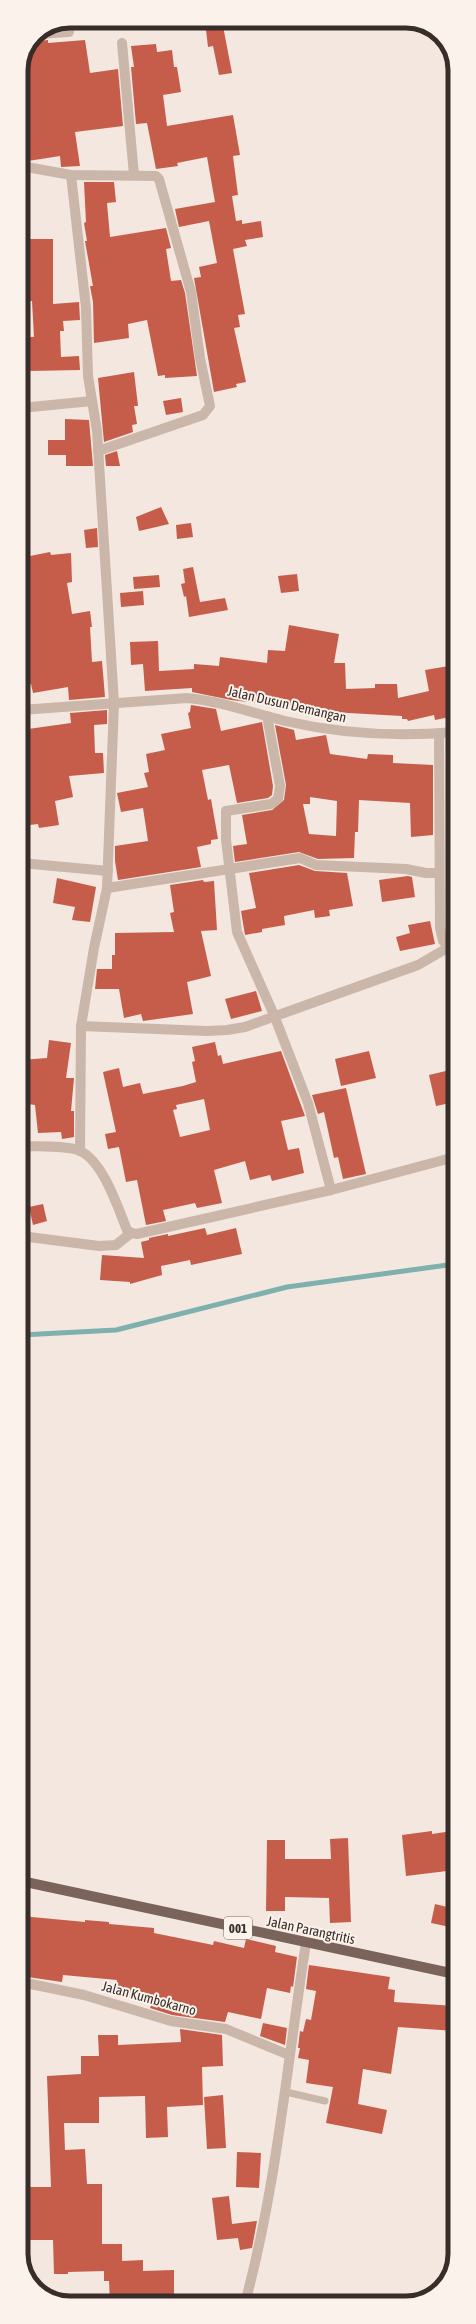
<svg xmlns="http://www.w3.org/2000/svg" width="476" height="2324" font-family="'Asap Condensed',sans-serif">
	<rect width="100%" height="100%" fill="#f3e7df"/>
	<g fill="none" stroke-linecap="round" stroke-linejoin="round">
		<path stroke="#7eb0ad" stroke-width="5" d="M21 1335 116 1330 287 1287 455 1264"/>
	</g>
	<g fill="#c55d4a" fill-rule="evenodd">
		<path d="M205 21H222L232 73 219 75 213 46 208 47Z"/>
		<path d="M48 40V43L85 40 90 73 118 69 123 126 75 132 80 166 61 167 60 156 28 161 21 160V70L32 42Z"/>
		<path d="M156 44 157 52 172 50 174 67H177L181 92 163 95 167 126 233 115 240 155 233 156 238 195 232 196 236 221 242 220V224L261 221 263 237 245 240 247 246 233 249 245 314 238 315 240 327 234 328 246 382 236 384 237 387 214 392 194 278 201 277 199 267 217 263 209 221 179 227 175 209 215 202 207 157 177 163 178 166 156 169 147 123 136 124 131 67H134L131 46Z"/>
		<path d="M84 182H114L116 202 107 203 110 237 166 228 171 248 166 249 171 281 181 280 185 293 197 376 165 378V375L158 376 147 320 128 324 129 338 94 343 93 302 90 286H93L85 241H87L84 223 86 222Z"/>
		<path d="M28 239H53V304L79 302 80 320 63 321 64 331H60L61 357 79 356 80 370 28 371 27 337H34L32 301H28V298H21V251H28Z"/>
		<path d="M134 372 138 406H134L137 424 132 425 133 432 104 442 98 378Z"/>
		<path d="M181 398 183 412 166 415 163 401Z"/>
		<path d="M65 419 89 420 93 466H66V455H48V440H65Z"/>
		<path d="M117 451 120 466H106L105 455Z"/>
		<path d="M161 507 169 524 139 531 136 517Z"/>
		<path d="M191 523 193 537 177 539 176 525Z"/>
		<path d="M97 528 98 547 86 548 84 530Z"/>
		<path d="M50 552 51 555 71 553 72 582 67 583 72 614 90 611 92 627H90L92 662 102 661 105 697 69 700 68 687 33 693 31 684 21 685V560H25V557Z"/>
		<path d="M193 567 200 602 225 598 228 610 189 617 186 596 184 597 181 584 185 583 183 569Z"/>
		<path d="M297 574 299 591 281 593 278 576Z"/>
		<path d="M159 575 160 587 134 589 133 577Z"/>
		<path d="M143 591 144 605 121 607 120 593Z"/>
		<path d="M289 625 339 634 334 663H345L346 689 375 688V684H397L398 698 429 691 425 670 455 665V716L435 720 434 715 408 721 407 719H402V716L331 712 231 700 192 692V688L145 691 143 664 131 665 130 642 158 641 159 671 194 669V664L219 666 220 657 267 663 268 650 285 651Z"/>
		<path d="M191 705 216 709 221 731 262 722 273 786 272 795 268 798 237 803 229 765 202 770 208 800 211 799 218 839 211 840V844L197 847 201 867 118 880 115 861V846L148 841 143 808 121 812 117 793 148 787 144 773 149 772 146 754 165 750 161 734 191 728 188 713 190 712Z"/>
		<path d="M107 710V724L94 725 95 753H103L104 773 69 776 73 797 55 801 59 825 39 828 38 824 21 826V730L71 723 70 713Z"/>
		<path d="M275 725 294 730 296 740 326 735 330 754 367 759 368 754 393 755V763L433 765V835L411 837 410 803 359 800 358 832H355L354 858 318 859 299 852 235 862 233 846 247 844 242 815 272 810 284 800 286 785ZM310 797 337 801 336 836 309 834 303 804H310Z"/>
		<rect x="446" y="766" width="9" height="51"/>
		<path d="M299 865 315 871 347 873 353 906 329 910 330 916 315 918 314 910 284 916 285 925 262 929V932L245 935 241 911 256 908 249 873Z"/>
		<path d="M408 876 412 877 415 897 382 902 379 880Z"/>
		<path d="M57 878 96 887 90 922 72 920 75 907 53 903Z"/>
		<path d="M203 880 204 882 214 881 217 930 201 931 211 976 187 982 193 1014 143 1021 141 1014 124 1018 119 989H95L97 969H112V955H115V933L174 932 170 913 174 912 170 885Z"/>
		<path d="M430 921 435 944 400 951 396 937 410 933 408 925Z"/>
		<path d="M256 991 262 1011 231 1019 225 999Z"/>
		<path d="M49 1040 71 1043 66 1078H74L71 1111H74V1137L62 1139 61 1132 38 1133 35 1105 21 1103V1060L47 1058Z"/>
		<path d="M215 1042 218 1056 221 1055 223 1064 281 1051 305 1116 281 1121 288 1150 299 1148 304 1173 272 1181 270 1175 250 1180 245 1161 214 1170 222 1203 197 1208 195 1203 163 1210 166 1221 146 1225 137 1180 126 1182 119 1147 108 1149 105 1134 116 1132 103 1072 119 1068 123 1087 140 1083 143 1094 183 1086 196 1082 192 1062 195 1061 192 1047ZM204 1099 210 1130 180 1137 173 1110 177 1109 176 1105Z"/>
		<path d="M369 1051 376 1078 341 1086 335 1059Z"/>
		<path d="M450 1070 455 1090V1102L436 1106 429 1075Z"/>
		<path d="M346 1088 366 1174 343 1179 338 1157 334 1158 324 1112 318 1114 312 1095Z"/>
		<path d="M43 1204 47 1221 33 1225 29 1207Z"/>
		<path d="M205 1228 207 1235 236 1228 242 1254 191 1265 190 1260 161 1266 162 1275 130 1284V1282L100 1280 102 1255 144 1258 141 1242 149 1240V1238L168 1234V1236Z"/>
		<path d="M432 1831V1834L452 1831 455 1870 406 1876 402 1835Z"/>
		<path d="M348 1838 351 1922 330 1923 329 1898 285 1897V1911H266L267 1840H285V1859H331L330 1839Z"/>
		<path d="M435 1904 455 1909V1928L431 1923Z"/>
		<path d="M21 1916 85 1922V1920L109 1922V1924L154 1928V1933L213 1945 214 1941 244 1948 246 1939 276 1946 275 1952 297 1957 293 1987 291 1986 290 1993 267 1988 261 2019 228 2012 225 2022 172 2015 150 2008 152 2003 114 1995 117 1980 63 1975 62 1982 21 1976Z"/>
		<path d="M309 1965 390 1977 388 1989 395 1990 394 2002 455 2006V2031L398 2027 391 2074 363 2069 358 2104 387 2110 382 2134 326 2123 333 2087 306 2083 309 2060 298 2058 300 2048H298L300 2031 303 2032 306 2019 311 2020 316 1991 306 1989Z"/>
		<path d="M263 2023 287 2028 285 2045 260 2036Z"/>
		<path d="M180 2029 222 2035 223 2066 202 2067 203 2105 167 2107 168 2137 146 2138 145 2096 99 2097V2123H64L65 2150 85 2149 87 2184H102V2244H122V2261L143 2260V2271L174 2270V2303H110L109 2281H104V2271L68 2272V2274H54L53 2240H21V2187H51L47 2076 81 2074V2056H99L98 2035H118V2045L181 2042Z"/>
		<path d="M223 2095 226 2148 207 2149 204 2097Z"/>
		<path d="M237 2152 261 2153 259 2188 236 2187Z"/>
		<path d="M229 2196 232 2224 257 2221 252 2248 240 2250 238 2238 217 2240 212 2198Z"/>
	</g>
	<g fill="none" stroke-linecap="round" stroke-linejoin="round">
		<path stroke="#cbb6aa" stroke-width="7" d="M286 2092 325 2101"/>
		<g stroke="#cbb6aa" stroke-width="10">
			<path d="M38 34 69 32"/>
			<path d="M122 43 134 175"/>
			<path d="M21 166 71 175 156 176 159 179 191 292 200 358 210 406 203 415 98 451"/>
			<path d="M71 175 86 308 88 376 97 431 114 703 107 888 94 948 81 1026 80 1151"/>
			<path d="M21 408 92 401"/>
			<path d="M21 710 187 698C220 701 252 713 285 721 341 734 397 737 455 732"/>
			<path d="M267 716 280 786 278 799 271 804 226 811V840L237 932 274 1015 308 1103 331 1190"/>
			<path d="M439 734 440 928 443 941 454 950"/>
			<path d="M21 863 108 871"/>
			<path d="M107 888 300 858 316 865 406 869 426 873H439"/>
			<path d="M81 1026 207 1031 227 1030 245 1027 418 965 449 947"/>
			<path d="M21 1146C37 1147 66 1145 80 1151 103 1161 118 1208 127 1230L131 1233 137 1234 331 1190 455 1157"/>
			<path d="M21 1236 99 1246 116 1245 131 1233"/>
			<path d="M21 1982 84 1995 171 2021 226 2029 289 2055"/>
			<path d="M245 2303C277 2185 287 2063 306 1943"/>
		</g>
		<path stroke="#7a635b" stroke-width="10" d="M21 1881 455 1974"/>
	</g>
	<g text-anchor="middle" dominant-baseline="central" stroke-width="4" stroke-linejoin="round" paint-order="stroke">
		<rect fill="#faf2eb" stroke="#736864" stroke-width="1" x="224" y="1917" width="28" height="22" rx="3"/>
		<g font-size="13" font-weight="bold" fill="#392d2a">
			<text x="238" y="1928">001</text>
		</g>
		<g font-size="14" fill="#392d2a" stroke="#faf2eb">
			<text transform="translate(287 704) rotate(13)">Jalan Dusun Demangan</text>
			<text transform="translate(311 1930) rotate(12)">Jalan Parangtritis</text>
			<text transform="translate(149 1998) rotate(15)">Jalan Kumbokarno</text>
		</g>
	</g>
	<path d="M0 0H476V2324H0ZM70 28H406A42 42 0 0 1 448 70V2254A42 42 0 0 1 406 2296H70A42 42 0 0 1 28 2254V70A42 42 0 0 1 70 28Z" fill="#faf2eb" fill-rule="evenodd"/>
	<path fill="none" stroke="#392d2a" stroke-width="5" d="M70 28H406A42 42 0 0 1 448 70V2254A42 42 0 0 1 406 2296H70A42 42 0 0 1 28 2254V70A42 42 0 0 1 70 28Z"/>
</svg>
